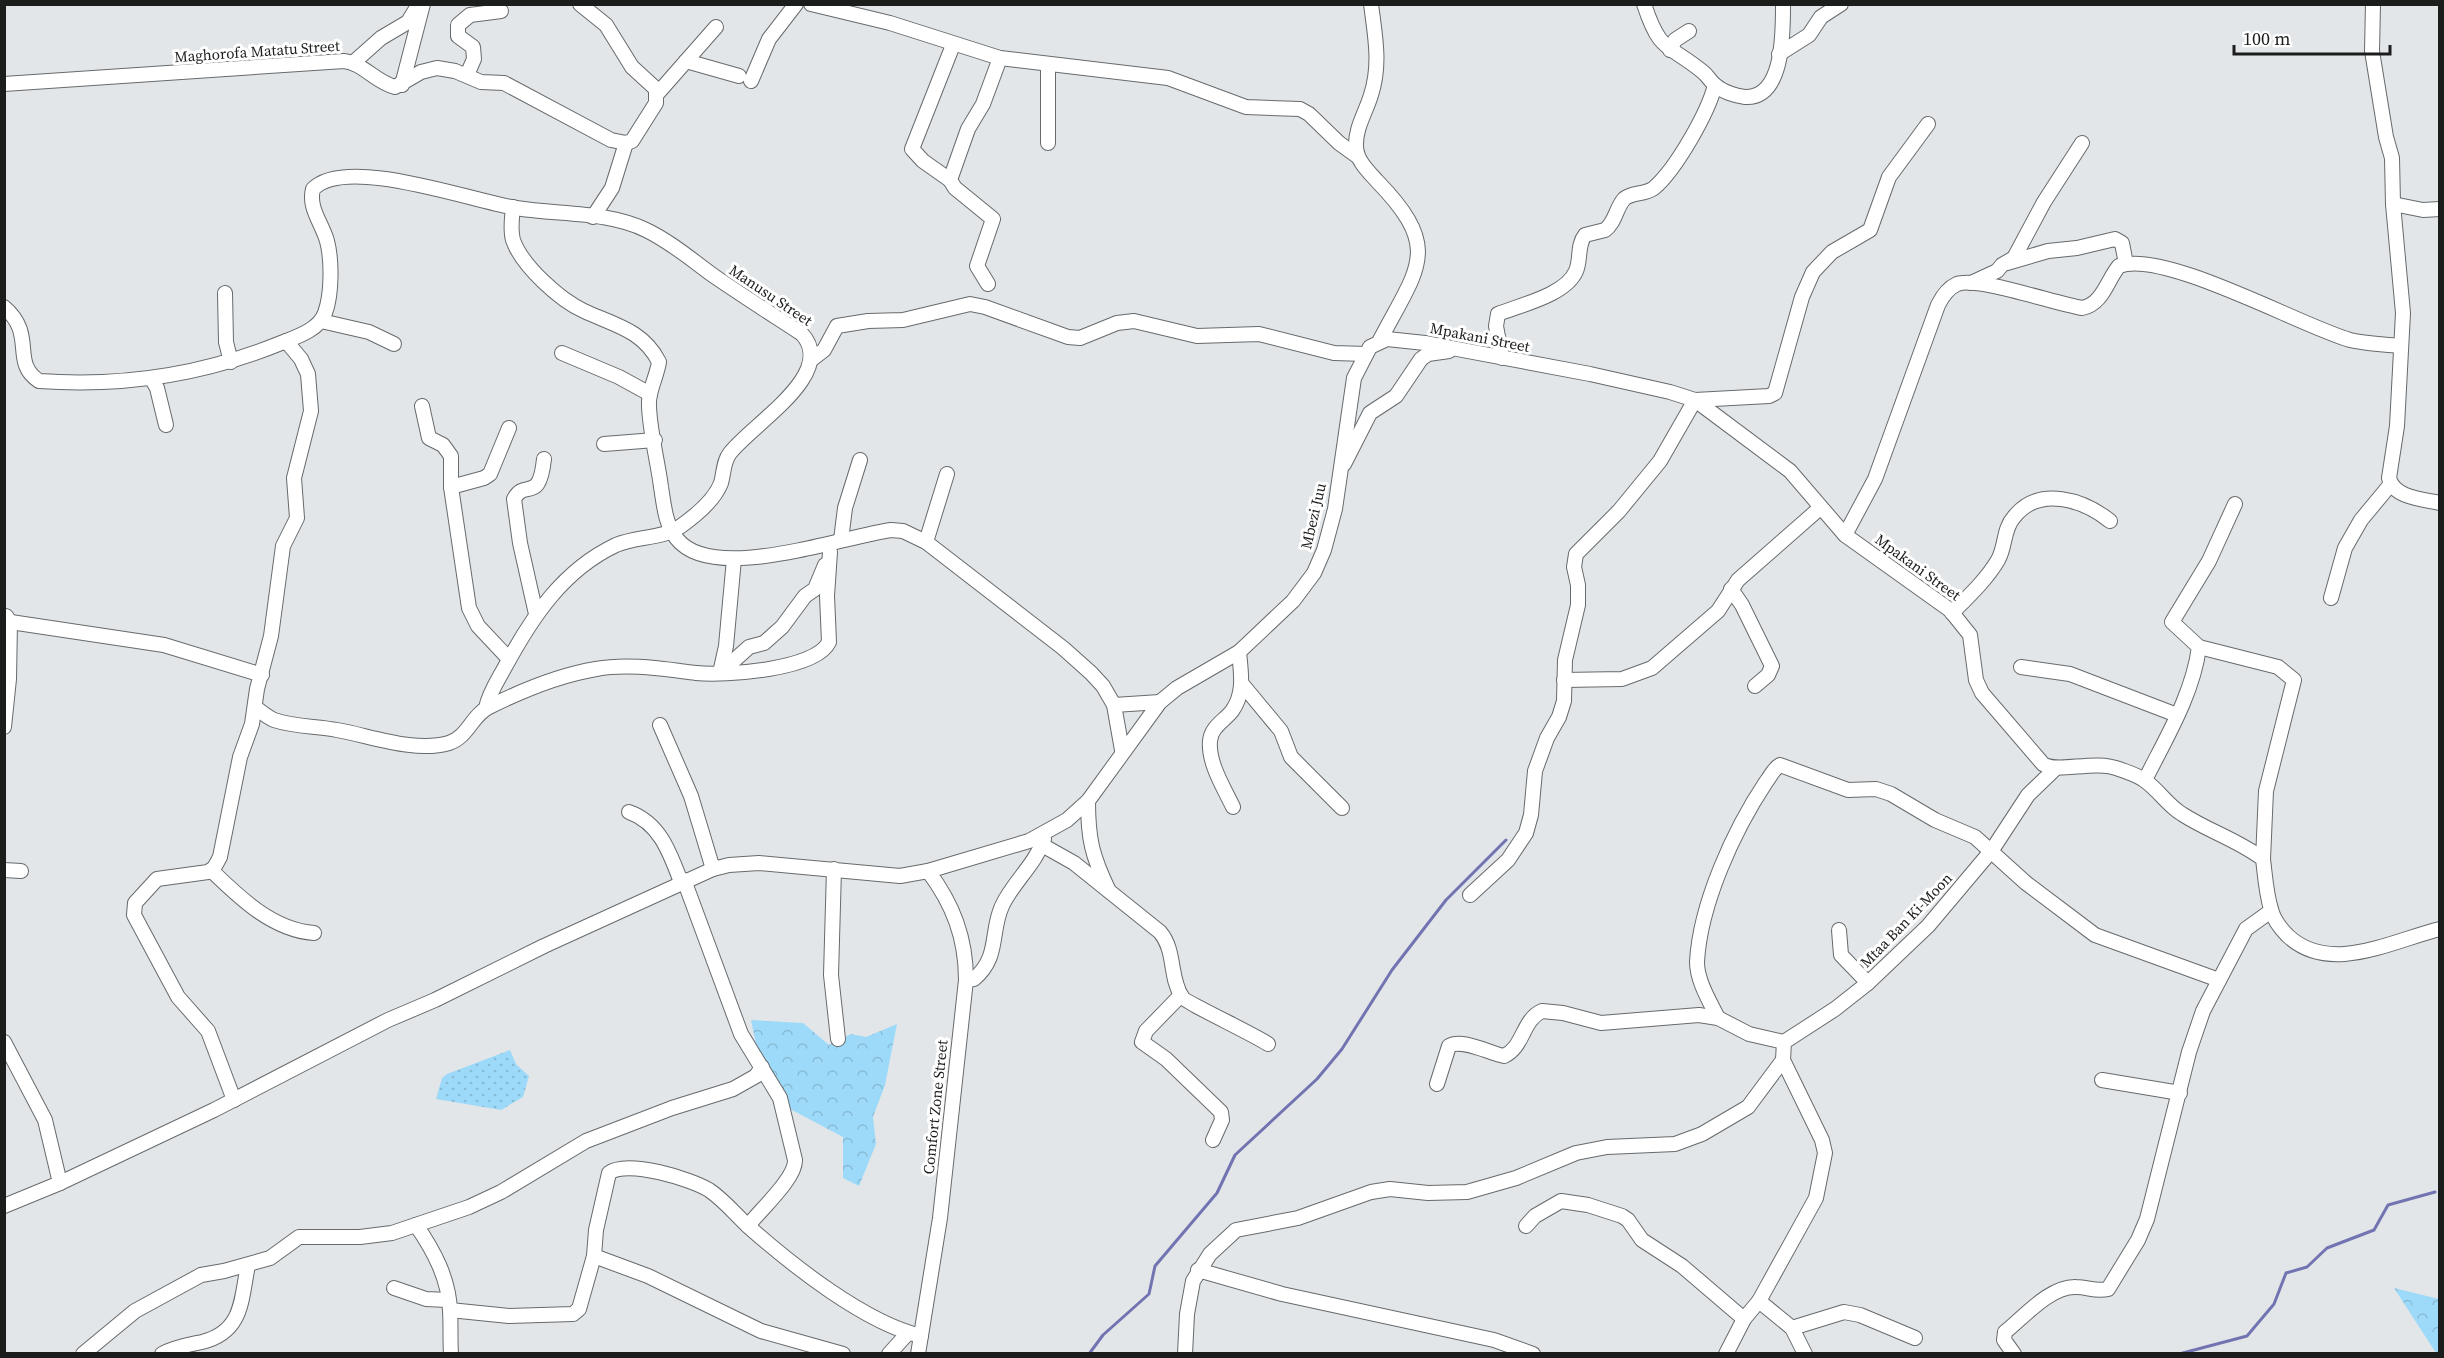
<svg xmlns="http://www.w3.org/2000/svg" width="2444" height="1358" font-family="'Source Serif 4',serif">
	<defs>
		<pattern id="grass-dots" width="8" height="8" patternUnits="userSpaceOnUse" patternTransform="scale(1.5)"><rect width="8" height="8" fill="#9ddaf9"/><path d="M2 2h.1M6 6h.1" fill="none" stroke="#87bad5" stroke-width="1.8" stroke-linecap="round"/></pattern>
		<pattern id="forest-crowns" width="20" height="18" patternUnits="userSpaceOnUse" patternTransform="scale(1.5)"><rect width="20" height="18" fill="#9ddaf9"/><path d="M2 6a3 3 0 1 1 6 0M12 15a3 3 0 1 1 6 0" fill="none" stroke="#87bad5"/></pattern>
	</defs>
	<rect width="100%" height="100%" fill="#e3e6e8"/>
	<path fill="url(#grass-dots)" d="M510 1050 516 1064 529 1076 523 1097 501 1110 436 1099 442 1078 447 1074Z"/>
	<g fill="url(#forest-crowns)">
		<path d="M751 1020 803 1023 829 1045 851 1034 866 1037 897 1024 885 1085 873 1117 876 1144 859 1186 843 1178V1137L790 1109 757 1049Z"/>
		<path d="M2394 1288 2439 1299V1353H2436Z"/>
	</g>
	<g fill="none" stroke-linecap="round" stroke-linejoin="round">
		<g stroke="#7274b2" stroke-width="3">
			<path d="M1089 1354 1103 1335 1149 1294 1155 1266 1217 1193 1235 1155 1317 1079 1342 1049 1392 970 1446 900 1506 840"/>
			<path d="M2179 1354 2247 1336 2274 1304 2286 1273 2307 1267 2327 1248 2374 1230 2388 1205 2435 1192"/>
		</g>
		<defs>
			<g id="minor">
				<path d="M811 4 890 23 1000 58 1168 78 1246 107 1300 109 1309 114 1339 143 1357 156"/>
				<path d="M1371 4C1375 36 1381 64 1371 95 1366 112 1355 128 1356 147 1357 161 1368 171 1377 181 1443 249 1418 267 1380 340"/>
				<path d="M1644 4C1660 53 1667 43 1703 72 1708 76 1710 81 1715 85 1723 92 1736 96 1745 97 1784 99 1783 32 1783 4"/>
				<path d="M2373 4 2372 51 2386 137 2392 158 2393 204 2403 313 2397 426 2389 478C2394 498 2422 499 2440 503"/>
				<path d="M1670 50 1675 40 1689 31"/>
				<path d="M1779 54 1809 35 1821 17 1841 4"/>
				<path d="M686 61 739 76"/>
				<path d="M354 62 381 38 408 22 419 4"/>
				<path d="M1048 65V143"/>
				<path d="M467 75 474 59 473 47 458 36V25L470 15 501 11"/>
				<path d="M751 81 769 39 796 4"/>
				<path d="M4 84 344 61C363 63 375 82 395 87L421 72 437 68 455 71 481 82 504 83 611 140 626 143 632 141 656 103V89L632 67 606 25 580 4"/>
				<path d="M402 85 423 4"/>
				<path d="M658 93 716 27"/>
				<path d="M950 180 923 161 912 149 953 45"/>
				<path d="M2393 204 2423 210 2440 209"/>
				<path d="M513 207C512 218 510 230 513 240 522 266 560 300 584 311 614 325 643 330 659 362 657 375 650 388 649 401 648 424 658 462 661 487 664 505 665 524 677 539 713 584 841 537 891 530L903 531 926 542 1063 648 1091 673 1103 686 1114 705 1122 750"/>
				<path d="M593 217 612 188 626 143"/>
				<path d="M2007 263 2048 251 2077 248 2115 239 2122 243 2126 264"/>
				<path d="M1971 283 1997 271 2002 265 2014 258 2044 202 2082 143"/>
				<path d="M988 284 977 266 993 219 955 188 950 180 968 129 983 104 1000 58"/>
				<path d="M225 293 226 342 231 362"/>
				<path d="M4 307C37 335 10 362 39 381 123 387 203 375 281 343 296 337 319 330 325 313 332 294 332 260 327 241 322 223 308 208 313 189 346 155 472 201 516 208 558 215 608 211 646 230 671 242 692 260 714 276 743 296 773 315 802 334 838 374 752 424 730 453 723 462 724 473 721 483 715 499 695 516 681 526 663 539 637 536 616 545 563 570 532 617 505 667 498 680 489 693 486 708"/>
				<path d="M321 321 369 332 394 344"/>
				<path d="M562 353 619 377 650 394"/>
				<path d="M1502 358 1496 326 1498 314C1520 305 1566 295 1576 271 1581 260 1577 245 1585 235L1605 230C1615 223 1616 208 1624 199 1632 192 1645 195 1654 188 1676 169 1708 113 1715 85"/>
				<path d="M811 360 824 350 837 326 868 321 903 320 970 304 985 307 1068 337 1080 338 1117 323 1134 321 1197 336 1259 334 1334 353 1366 354"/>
				<path d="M151 378 157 388 166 425"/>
				<path d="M1695 400 1769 396 1775 393 1802 297 1813 272 1832 252 1870 230 1889 177 1928 124"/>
				<path d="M422 406 429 438 443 445 451 456V487L469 608 478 626 509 659"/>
				<path d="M604 444 655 440"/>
				<path d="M1344 464 1370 413 1396 396 1421 359 1428 354 1449 351"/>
				<path d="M451 487 484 478 490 474 509 428"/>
				<path d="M1845 535 1875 479 1938 305C1942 297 1948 288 1957 284 1977 276 2056 304 2082 308 2103 304 2107 280 2119 266 2163 249 2301 326 2350 340 2366 344 2383 344 2400 346"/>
				<path d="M841 540 845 508 860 460"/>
				<path d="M926 542 947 474"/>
				<path d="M1731 589 1742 605 1772 666 1768 675 1755 686"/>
				<path d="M2331 598 2345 548 2361 520 2390 485"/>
				<path d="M1952 613C1968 597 1987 579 1998 560 2006 546 2003 529 2014 517 2039 485 2084 500 2110 521"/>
				<path d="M536 614 520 543 514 499C525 478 539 505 544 459"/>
				<path d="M4 621 164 645 262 675"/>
				<path d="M2199 647 2278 667 2294 680 2266 791 2263 859"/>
				<path d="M2021 667 2070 674 2177 715"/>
				<path d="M720 673 749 647 764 643 782 627 805 596 815 589 825 565"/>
				<path d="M720 673 726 646 734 559"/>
				<path d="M1564 680 1622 679 1652 668 1718 611 1738 580 1820 508"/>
				<path d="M1242 684 1281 731 1291 757 1342 808"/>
				<path d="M1114 705 1160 702"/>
				<path d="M255 707C261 712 267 717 274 720 295 727 316 726 337 730 371 736 415 753 449 743 468 737 472 715 489 707 521 691 560 675 596 669 628 663 663 669 696 673 724 676 816 670 829 642L827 596 830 552"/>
				<path d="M660 725 691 796 713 869"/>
				<path d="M4 727 9 679 10 622 6 616"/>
				<path d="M2145 780C2166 738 2193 694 2199 647L2172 622 2209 561 2235 504"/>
				<path d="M1088 801C1088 839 1092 856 1109 891"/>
				<path d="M1233 807C1224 788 1208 763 1210 741 1211 727 1224 721 1232 711 1245 693 1241 673 1239 652"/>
				<path d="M629 812C660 823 670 853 681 882"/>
				<path d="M1042 845 1074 863 1160 932C1176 951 1169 977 1182 997 1185 1002 1255 1035 1268 1044"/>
				<path d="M834 869 831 975 838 1039"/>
				<path d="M4 870 21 871"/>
				<path d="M211 870C239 897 272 930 314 933"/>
				<path d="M684 880 741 1034 780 1098 795 1160C796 1178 760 1210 748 1226"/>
				<path d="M1470 895 1508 860 1526 833 1531 815 1535 771 1547 738 1559 717 1564 701 1565 660 1578 605V585L1574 567 1576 554 1619 511 1660 461 1695 400"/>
				<path d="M1839 930 1841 955 1868 983"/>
				<path d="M966 980 974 979C1000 957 990 932 1002 906 1013 882 1035 865 1044 839"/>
				<path d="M1181 995 1146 1031 1142 1042 1166 1059 1221 1112 1222 1120 1213 1140"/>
				<path d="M1718 1018C1710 1002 1697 981 1697 962 1700 904 1734 830 1766 782 1771 776 1773 769 1780 765L1848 790 1876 789 1891 794 1935 820 1975 837 2026 883 2095 935 2219 980"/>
				<path d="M4 1042 45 1120 60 1183"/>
				<path d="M2102 1080 2180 1093"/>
				<path d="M1437 1084 1449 1046C1462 1038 1489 1053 1504 1056 1524 1047 1522 1020 1542 1011L1563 1013 1601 1023 1699 1015 1718 1018 1749 1034 1784 1042"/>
				<path d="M234 1100 208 1031 178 997 134 915 135 903 157 879 208 872 214 868 220 857 240 757 252 724 257 689 271 636 283 546 297 518 294 478 311 411 308 374 301 359 286 341"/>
				<path d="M4 1206 60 1183 214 1110 388 1020 435 1000 544 946 713 869 729 865 759 863 900 876 928 871 1029 841 1067 820 1088 801 1160 702 1177 688 1239 652 1293 601 1314 573 1324 550 1335 509 1354 378 1370 347 1387 339 1425 343 1590 374 1670 392 1695 400 1790 471 1845 535 1950 610 1970 635 1976 680 1982 693 2043 764C2058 774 2094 759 2119 769 2127 772 2137 775 2144 780 2158 789 2167 805 2182 814 2208 831 2238 840 2263 859 2265 875 2266 893 2271 909 2273 918 2281 929 2288 936 2330 975 2391 941 2440 929"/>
				<path d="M416 1225C434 1251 449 1279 450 1311 451 1325 450 1339 451 1354"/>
				<path d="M1526 1226 1535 1216 1561 1201 1588 1205 1622 1216 1628 1220 1642 1240 1682 1266 1744 1319"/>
				<path d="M594 1256 648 1276 761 1331 843 1354"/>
				<path d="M1198 1270 1282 1294 1494 1340 1533 1354"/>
				<path d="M394 1288 426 1299 448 1300"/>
				<path d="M1759 1301 1792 1328 1805 1354"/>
				<path d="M450 1310 509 1316 573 1314 579 1309 594 1256 596 1230 609 1173C627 1159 691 1179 709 1190 724 1200 736 1215 749 1227 792 1265 865 1323 921 1336"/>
				<path d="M1792 1328 1844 1312 1860 1315 1915 1338"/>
				<path d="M83 1354 135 1311 201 1275 224 1271 270 1258 299 1237H360L392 1233 469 1207 501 1192 586 1141 672 1108 733 1089 756 1076 762 1067"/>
				<path d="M162 1354C175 1347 188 1345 202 1342 243 1332 241 1300 248 1265"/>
				<path d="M889 1354 908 1333"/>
				<path d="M918 1354 940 1218 966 980C966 938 953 904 928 871"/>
				<path d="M1185 1354 1187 1314 1193 1281 1210 1254 1236 1230 1298 1218 1371 1192 1390 1189 1428 1193 1467 1192 1516 1178 1576 1153 1607 1147 1675 1144 1702 1134 1748 1107 1783 1060"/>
				<path d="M1726 1354 1744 1319 1759 1301 1816 1198 1825 1153 1822 1140 1783 1060 1784 1042 1835 1009 1868 983 1928 926 1992 850 2028 795 2055 769"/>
				<path d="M2014 1354 2004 1340 2005 1332C2024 1317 2050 1286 2076 1287 2088 1287 2096 1292 2108 1289L2138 1240 2147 1219 2189 1052 2203 1011 2246 929 2271 911"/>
			</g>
		</defs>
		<use href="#minor" stroke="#676a6c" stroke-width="16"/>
		<use href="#minor" stroke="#fff" stroke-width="14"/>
	</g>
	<g text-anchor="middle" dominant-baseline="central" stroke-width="6" stroke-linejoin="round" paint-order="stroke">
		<g font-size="15" fill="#1b1c1c" stroke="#fff">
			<text transform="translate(257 51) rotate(-4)">Maghorofa Matatu Street</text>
			<text transform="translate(771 295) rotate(34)">Manusu Street</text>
			<text transform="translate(1480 337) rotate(11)">Mpakani Street</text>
			<text transform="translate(1313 516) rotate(-77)">Mbezi Juu</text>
			<text transform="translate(1918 567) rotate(36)">Mpakani Street</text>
			<text transform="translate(1906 920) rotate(-46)">Mtaa Ban Ki-Moon</text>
			<text transform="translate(935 1107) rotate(-84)">Comfort Zone Street</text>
		</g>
	</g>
	<rect width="2444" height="1358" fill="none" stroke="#1b1c1c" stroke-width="12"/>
	<path d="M2234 45v9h156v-9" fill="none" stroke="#1b1c1c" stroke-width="3"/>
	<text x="2243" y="45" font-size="18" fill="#1b1c1c" stroke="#ffffff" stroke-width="4.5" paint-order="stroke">100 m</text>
</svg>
